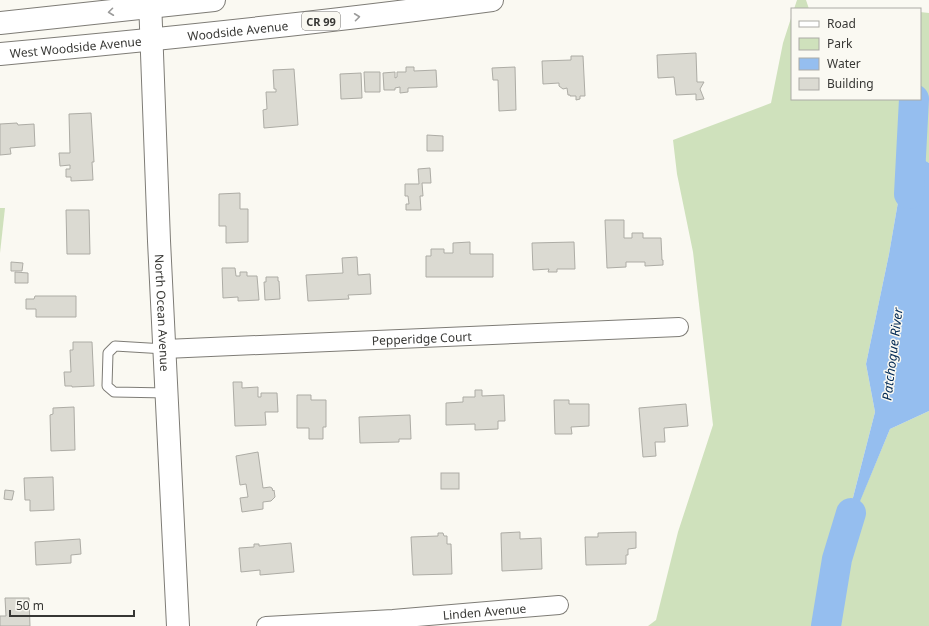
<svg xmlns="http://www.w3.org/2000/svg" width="929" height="626" font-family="'Noto Sans',sans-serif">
	<rect width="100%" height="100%" fill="#faf9f2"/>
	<g fill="#cfe1bc">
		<path d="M797 0H806L809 9H794Z"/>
		<path d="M920 12 929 13V163L911 153 898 202 889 254 866 364 875 412 840 548 890 429 929 411V626H648L656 620 678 532 713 425 693 252 677 174 673 140 771 103 783 43 792 15V99H920Z"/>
		<path d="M0 208H5L0 253Z"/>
	</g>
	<path fill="#95beef" d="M911 152 929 163V411L890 429 839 552 875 412 866 364 889 254 898 202Z"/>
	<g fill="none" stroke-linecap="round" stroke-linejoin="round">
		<g stroke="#95beef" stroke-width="30">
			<path d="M909 194 914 99"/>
			<path d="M826 626 837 559 851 513"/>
		</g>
	</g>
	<g fill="#dbdad2" stroke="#adaca5">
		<path d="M696 53 697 82H704L700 89 704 99 696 100V94L676 95 674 77 658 78 657 55Z"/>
		<path d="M571 56H583L585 96H580V99L576 100V96H570V95H568L567 88 563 89 559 86V83L543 84 542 61 571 60Z"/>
		<path d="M406 67H414V71L436 70 437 87 408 88V92L400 93V87L395 88V90H384L383 73 395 72V78L397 77V72H406Z"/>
		<path d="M515 67 516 110 499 111 498 80H493L492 68Z"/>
		<path d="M294 69 298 125 264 128 263 110 267 109 266 92H276V89H274L273 70Z"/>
		<path d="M364 72H380V92H365Z"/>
		<path d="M361 73 362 98 341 99 340 74Z"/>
		<path d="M91 113 94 162H92L93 180 71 181V177H66V169H70V165L60 166 59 153H70L69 114Z"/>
		<path d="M17 123 18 125 34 124 35 146 10 148 11 154 0 155V124Z"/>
		<path d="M427 135 443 136V151H427Z"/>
		<path d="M430 168 431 183H422L423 196H420L421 210H406V204H409L408 196H405V184H419L418 169Z"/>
		<path d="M240 193V209H248V242L226 243V226H219V194Z"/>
		<path d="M66 210H89L90 254H67Z"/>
		<path d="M605 220H624V238H632V233H643V238H661L662 260H663V265L645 266V262H626V267L607 268Z"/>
		<path d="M470 242V254H493V277H426V256H431V249H444V253H453V243Z"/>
		<path d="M574 242 575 269H557V272H548L549 269 533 270 532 243Z"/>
		<path d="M357 257 358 275 370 274 371 294 348 295 349 299 308 301 306 275 343 273 342 258Z"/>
		<path d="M11 262 23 263 22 271H11Z"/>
		<path d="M222 268H235L236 276H240V272H247V276H257L259 300 238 301V297L223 298Z"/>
		<path d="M15 272 28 273V283H15Z"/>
		<path d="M266 277H278V281H279L280 299 265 300 264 282H266Z"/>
		<path d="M35 296H76V317H36V309H26V299H34Z"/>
		<path d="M73 342H92L94 386 72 387V386H65L64 372H71L70 350H73Z"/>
		<path d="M233 382H242V388L258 387V397H261V393H277L278 412H265L266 425 235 426Z"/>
		<path d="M475 390H482V396L504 395 505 421H498V429L475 430V424L446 425V403L463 402V397H475Z"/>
		<path d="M297 395H311V400H326V427H323V439H309V428H297Z"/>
		<path d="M554 400H569V404H589V426L571 427 572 434H555Z"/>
		<path d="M686 404 688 426 664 428 665 442H655L656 456 643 457 639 408Z"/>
		<path d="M74 407 75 450 51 451 50 415 53 414V408Z"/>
		<path d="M410 415 411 439H399V442L360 443 359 417Z"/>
		<path d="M258 452 263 488 270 487 272 488 273 491 274 490 275 497 271 501 263 502V509L242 512 240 498 248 497 246 484 240 485 236 456Z"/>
		<rect x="441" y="473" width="18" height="16"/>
		<path d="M53 477 54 510 30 511V500H25L24 478Z"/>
		<path d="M5 490 14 491 12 500 4 499Z"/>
		<path d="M520 532V539L541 538 542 569 502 571 501 533Z"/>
		<path d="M636 532V548L628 549V555H626V564L586 565 585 537H598V533Z"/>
		<path d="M438 533H443L444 536H447V544H451L452 574 413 575 411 537 438 536Z"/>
		<path d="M80 539 81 554 71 555V563L36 565 35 542Z"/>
		<path d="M291 543 294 572 260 575V570L241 572 239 548 254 547V544H259V546Z"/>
		<path d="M5 598H29L30 626H0V616H6Z"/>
	</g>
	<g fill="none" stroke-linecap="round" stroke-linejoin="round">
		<defs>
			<path id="lane" d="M165 349 115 346 108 353 107 386 114 392 167 393"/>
			<g id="street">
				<path id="s1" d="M165 349 679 327"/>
				<path id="s2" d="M266 626 393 619 559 605"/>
			</g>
			<g id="secondary">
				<path id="s3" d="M150 0 159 241 178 626"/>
			</g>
			<g id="primary">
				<path d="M0 23 214 0"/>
				<path id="s4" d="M0 54C164 39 328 22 492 0"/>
			</g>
		</defs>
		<use href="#lane" stroke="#7e7c76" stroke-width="11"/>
		<use href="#street" stroke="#7e7c76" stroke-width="20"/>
		<use href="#secondary" stroke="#7e7c76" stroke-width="24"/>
		<use href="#primary" stroke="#7e7c76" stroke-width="24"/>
		<use href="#lane" stroke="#fff" stroke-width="9"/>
		<use href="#street" stroke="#fff" stroke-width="18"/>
		<use href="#secondary" stroke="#fff" stroke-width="22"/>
		<use href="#primary" stroke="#fff" stroke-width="22"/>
	</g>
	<defs><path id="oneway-chevron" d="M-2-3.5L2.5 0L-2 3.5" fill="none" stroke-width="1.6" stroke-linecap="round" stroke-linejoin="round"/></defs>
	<g stroke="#9b9b9a">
		<use href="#oneway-chevron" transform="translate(111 12) rotate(173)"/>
		<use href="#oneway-chevron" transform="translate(357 17) rotate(-7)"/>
	</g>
	<g text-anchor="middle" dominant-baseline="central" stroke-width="3" stroke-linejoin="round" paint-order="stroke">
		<rect fill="#faf9f2" stroke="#72716d" stroke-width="1" x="302" y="12" width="38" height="18" rx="3"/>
		<g font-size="11" font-weight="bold" fill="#373734">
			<text x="321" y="21">CR 99</text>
		</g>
		<g font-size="12" fill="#373734" stroke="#faf9f2">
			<text stroke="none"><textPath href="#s4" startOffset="239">Woodside Avenue</textPath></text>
			<text stroke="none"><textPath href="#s4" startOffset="76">West Woodside Avenue</textPath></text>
			<text stroke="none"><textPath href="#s3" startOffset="313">North Ocean Avenue</textPath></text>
			<text stroke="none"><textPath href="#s1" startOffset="257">Pepperidge Court</textPath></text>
			<text stroke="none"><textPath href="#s2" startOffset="219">Linden Avenue</textPath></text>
		</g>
		<g font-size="13" font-style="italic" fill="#002954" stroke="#faf9f2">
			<text transform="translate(892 354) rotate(-83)">Patchogue River</text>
		</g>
	</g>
	<rect x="791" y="8" width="130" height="92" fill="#faf9f2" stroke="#acaba6"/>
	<rect x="799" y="21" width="20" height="6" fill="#ffffff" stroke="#acaba6"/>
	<text x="827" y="28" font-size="12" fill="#373734">Road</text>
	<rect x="799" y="38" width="20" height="12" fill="#cfe1bc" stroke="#acaba6"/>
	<text x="827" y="48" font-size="12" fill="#373734">Park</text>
	<rect x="799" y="58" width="20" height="12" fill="#95beef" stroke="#acaba6"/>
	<text x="827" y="68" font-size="12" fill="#373734">Water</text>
	<rect x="799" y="78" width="20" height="12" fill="#dbdad2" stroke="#acaba6"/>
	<text x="827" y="88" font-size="12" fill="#373734">Building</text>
	<path d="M10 610v6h124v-6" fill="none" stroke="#373734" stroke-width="2"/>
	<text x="16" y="610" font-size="12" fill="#373734" stroke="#faf9f2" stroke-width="3" paint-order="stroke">50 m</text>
</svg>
